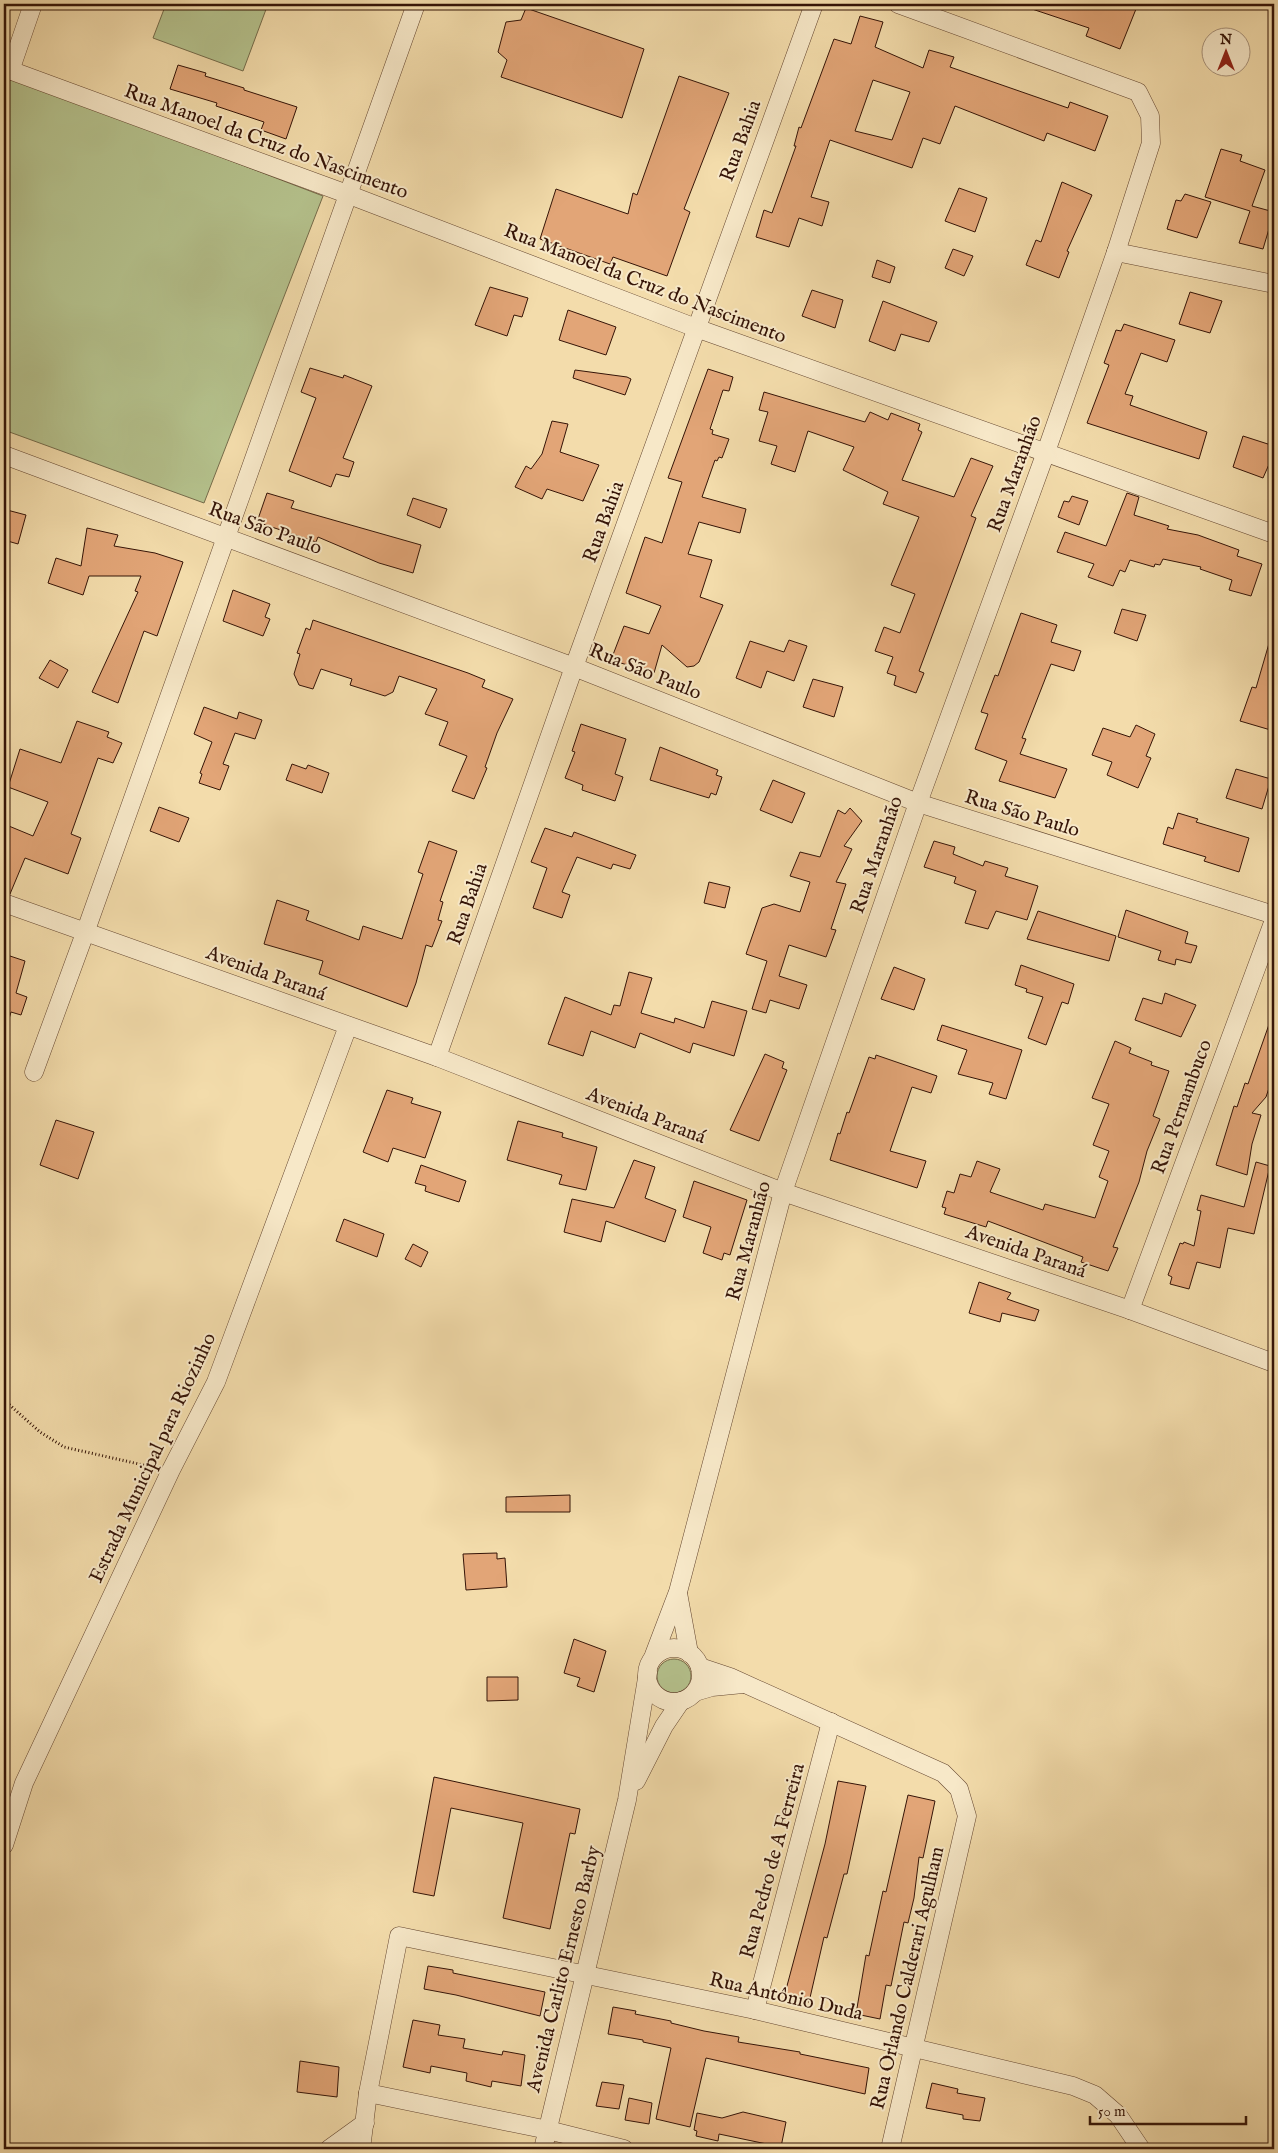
<svg xmlns="http://www.w3.org/2000/svg" width="1278" height="2153" font-family="'IM FELL English',serif">
	<rect width="100%" height="100%" fill="#f3dcab"/>
	<filter id="stains"><feTurbulence type="fractalNoise" baseFrequency=".004" numOctaves="4"/><feColorMatrix values="0 0 0 0 .2 0 0 0 0 .09 0 0 0 0 .02 0 0 0 .5 -.17"/></filter>
	<radialGradient id="worn" r=".72"><stop offset=".6" stop-color="#630" stop-opacity="0"/><stop offset="1" stop-color="#630" stop-opacity=".3"/></radialGradient>
	<g fill="#b5c28d" stroke="#756b4a">
		<path d="M166 4H268L243 71 153 38Z"/>
		<path d="M4 74 323 196 204 503 4 430Z"/>
		<circle cx="674" cy="1676" r="17"/>
	</g>
	<g fill="#e2a577" stroke="#351407" fill-rule="evenodd">
		<path d="M1027 4H1138L1120 49 1086 36 1089 28 1026 7Z"/>
		<path d="M526 8 644 49 622 118 501 77 507 60 498 52 506 22 521 20Z"/>
		<path d="M860 16 883 22 875 47 923 68 929 50 954 57 950 67 1068 108 1070 102 1108 116 1095 151 1047 133 1044 141 955 106 940 144 923 138 912 168 830 140 811 197 829 202 822 226 799 218 789 247 756 237 764 210 772 213 796 146H794L799 127 801 128 834 39 851 44ZM873 80 910 92 892 140 855 131Z"/>
		<path d="M178 65 206 73 205 76 244 88V90L297 107 286 139 261 130 264 122 216 106 217 103 170 89Z"/>
		<path d="M679 76 729 93 684 209 690 212 667 276 613 257 610 264 540 239 556 189 628 214 633 193 637 195Z"/>
		<path d="M1221 149 1242 155 1240 161 1265 170 1252 206 1274 212 1263 249 1239 243 1250 211 1205 197Z"/>
		<path d="M1062 182 1092 195 1067 251 1069 252 1059 278 1026 265 1036 240 1041 242Z"/>
		<path d="M959 188 987 198 975 232 945 221Z"/>
		<path d="M1185 194 1211 202 1197 238 1167 229 1176 200 1181 201Z"/>
		<path d="M953 249 973 256 964 276 945 268Z"/>
		<path d="M877 260 895 267 890 283 872 277Z"/>
		<path d="M490 287 528 298 522 317 514 315 507 336 475 325Z"/>
		<path d="M812 290 843 300 835 328 802 316Z"/>
		<path d="M1190 292 1222 301 1210 333 1179 324Z"/>
		<path d="M883 301 937 322 929 342 901 334 895 351 869 341Z"/>
		<path d="M568 310 616 327 606 355 559 340Z"/>
		<path d="M1124 324 1175 340 1167 362 1141 353 1125 394 1133 396 1130 405 1207 432 1199 459 1087 423 1109 365 1104 363 1116 330 1121 331Z"/>
		<path d="M310 368 343 378 344 375 372 386 343 458 354 462 349 477 336 474 331 487 289 471 316 398 301 392Z"/>
		<path d="M708 369 733 377 729 391 723 390 710 429 713 430 712 434 729 439 722 458 719 457 717 461 715 460 702 497 746 509 740 533 699 522 688 554 712 560 700 597 723 605 699 662 694 666 687 667 662 645 654 673 611 660 624 626 649 634 661 606 626 593 645 537 662 543 682 482 668 478Z"/>
		<path d="M575 370 627 377 631 379 625 395 573 378Z"/>
		<path d="M764 392 865 422 870 412 888 420 891 413 920 424 918 430 922 432 902 480 954 497 971 458 993 466 971 516 976 518 919 671 924 673 916 693 894 685 896 676 887 673 893 657 875 651 884 627 900 633 915 594 891 585 919 517 883 504 888 492 843 470 854 447 808 431 795 472 771 464 777 446 759 441 768 412 759 410Z"/>
		<path d="M552 421 568 424 560 452 599 465 583 501 547 489 542 499 515 487 526 466 531 469 542 454Z"/>
		<path d="M1243 436 1274 446V453L1263 478 1233 467Z"/>
		<path d="M267 493 294 501 291 508 421 545 413 573 379 563 318 537 316 542 257 522Z"/>
		<path d="M1127 493 1139 497 1134 515 1169 526 1167 529 1198 535 1239 550 1237 556 1262 564 1251 596 1229 590 1232 580 1200 569 1201 567 1163 559 1160 565 1155 564 1154 567 1130 560 1125 572 1120 570 1113 586 1088 577 1094 564 1057 552 1065 532 1106 546Z"/>
		<path d="M1072 496 1088 501 1079 525 1058 517 1064 501 1069 502Z"/>
		<path d="M413 498 447 509 440 528 407 515Z"/>
		<path d="M7 510 26 515 18 544 4 540V520Z"/>
		<path d="M87 528 118 535 114 546 155 553 183 562 157 636 144 631 118 703 92 692 138 592 135 591 141 576H89L83 595 48 583 56 558 81 566Z"/>
		<path d="M233 590 270 604 265 617 270 619 263 636 223 621Z"/>
		<path d="M1122 609 1146 615 1137 641 1114 633Z"/>
		<path d="M1021 613 1057 625 1051 642 1081 651 1074 671 1051 664 1022 738 1026 739 1020 754 1067 769 1055 798 999 781 1007 761 975 749 988 714 981 712 995 675 998 676Z"/>
		<path d="M313 620 468 673 485 680 482 687 513 699 497 733 485 767 487 768 474 799 452 791 467 756 439 745 448 722 425 714 437 689 399 676 393 692 385 696 350 685 352 679 321 669 313 689 299 685 294 674 300 654 297 653 306 628 310 630Z"/>
		<path d="M789 640 807 646 794 681 767 671 761 688 736 678 750 641 784 652Z"/>
		<path d="M1270 640 1274 641V731L1240 721 1252 687 1256 688Z"/>
		<path d="M50 660 68 670 58 688 39 678Z"/>
		<path d="M813 679 843 687 834 717 803 707Z"/>
		<path d="M204 707 237 719 239 712 262 720 255 739 235 733 223 764 229 766 220 790 199 783 202 774 200 773 212 742 194 734Z"/>
		<path d="M77 721 109 732 107 737 122 743 113 763 98 758 71 834 81 838 68 874 25 858 10 894 4 893V824L33 836 48 802 8 787 20 749 61 763Z"/>
		<path d="M581 724 626 739 615 774 623 777 615 801 582 790 583 785 565 778 575 752 572 751Z"/>
		<path d="M1136 725 1155 734 1146 756 1151 758 1138 788 1107 775 1112 762 1092 755 1103 728 1130 737Z"/>
		<path d="M660 747 718 770 716 775 722 777 716 795 711 793 709 798 650 780Z"/>
		<path d="M292 764 306 769 308 765 329 773 322 793 286 780Z"/>
		<path d="M1236 769 1271 779 1262 809 1226 798Z"/>
		<path d="M773 780 805 793 792 823 760 810Z"/>
		<path d="M159 807 189 818 179 842 150 831Z"/>
		<path d="M850 808 862 821 844 846 852 849 836 882 846 884 831 929 836 930 826 957 789 945 779 976 807 985 799 1009 770 1000 766 1013 752 1009 767 961 746 954 762 908 774 904 800 912 810 882 790 876 800 852 820 857 838 810 845 814Z"/>
		<path d="M1178 813 1198 819 1196 822 1249 838 1239 872 1204 861 1206 857 1163 844 1168 827 1173 829Z"/>
		<path d="M545 828 572 837 574 832 636 855 630 869 613 864 611 869 577 857 562 892 570 895 562 918 533 908 547 868 531 862Z"/>
		<path d="M429 841 457 851 440 901 443 902 438 920 442 921 432 947 426 945 416 983 407 1007 319 974 323 961 264 944 277 900 309 911 306 920 359 940 363 926 402 939 423 874 418 872Z"/>
		<path d="M934 841 955 847 953 854 983 866 985 861 1008 868 1005 876 1038 886 1027 920 996 911 988 929 965 923 976 891 954 883 956 877 924 867Z"/>
		<path d="M709 882 730 887 725 908 704 903Z"/>
		<path d="M1126 910 1188 932 1185 943 1197 946 1191 963 1176 959 1175 965 1158 960 1161 951 1118 937Z"/>
		<path d="M1038 911 1116 936 1109 961 1027 939Z"/>
		<path d="M4 954 25 961 16 993 27 997 21 1015 11 1012 9 1019 4 1018Z"/>
		<path d="M1021 965 1074 984 1068 1004 1062 1002 1046 1045 1028 1038 1043 997 1026 992 1027 989 1015 985Z"/>
		<path d="M894 967 925 979 914 1010 881 999Z"/>
		<path d="M629 972 652 978 641 1013 674 1023 675 1018 704 1028 712 1001 747 1011 734 1056 693 1043 690 1053 640 1033 635 1048 591 1031 583 1056 548 1044 565 997 611 1015 614 1005 620 1006Z"/>
		<path d="M1165 993 1196 1005 1181 1037 1135 1020 1143 998 1162 1004Z"/>
		<path d="M1272 1016H1274V1086L1270 1085 1266 1097 1252 1113 1261 1115 1252 1144 1247 1175 1216 1165 1234 1106 1237 1107 1245 1083 1248 1084Z"/>
		<path d="M942 1025 1022 1050 1006 1099 989 1094 993 1083 958 1074 967 1050 937 1040Z"/>
		<path d="M1115 1041 1131 1048 1129 1053 1152 1062 1151 1065 1169 1071 1153 1116 1160 1119 1147 1151 1139 1182 1113 1247 1118 1248 1108 1271 1081 1262 1083 1257 988 1221 986 1227 944 1214 946 1208 942 1207 947 1191 954 1193 960 1174 971 1177 977 1161 1000 1169 990 1192 1043 1210 1045 1204 1095 1218 1108 1181 1099 1177 1109 1151 1093 1145 1109 1104 1092 1098Z"/>
		<path d="M765 1054 784 1062 782 1068 787 1070 759 1141 730 1130Z"/>
		<path d="M876 1055 937 1076 931 1093 912 1087 890 1151 926 1161 917 1188 830 1160 838 1133 840 1134 847 1112 849 1113 869 1057 875 1059Z"/>
		<path d="M387 1090 413 1098 411 1103 441 1112 425 1158 393 1148 388 1162 363 1152Z"/>
		<path d="M56 1120 94 1132 78 1179 40 1165Z"/>
		<path d="M518 1121 563 1133 562 1137 597 1147 586 1190 559 1184 562 1175 507 1160Z"/>
		<path d="M634 1160 655 1167 645 1198 676 1210 665 1242 606 1221 601 1242 564 1232 572 1199 614 1208Z"/>
		<path d="M1256 1162 1270 1166 1254 1234 1228 1228 1220 1268 1197 1262 1189 1289 1170 1284 1172 1277 1168 1275 1180 1243 1183 1244 1184 1242 1194 1246 1201 1211 1197 1210 1201 1195 1244 1207Z"/>
		<path d="M421 1165 466 1181 459 1202 425 1191 426 1186 415 1183Z"/>
		<path d="M694 1181 747 1200 730 1255 724 1253 722 1260 703 1253 711 1227 683 1217Z"/>
		<path d="M344 1219 384 1234 377 1257 336 1241Z"/>
		<path d="M413 1244 428 1252 421 1267 405 1259Z"/>
		<path d="M979 1282 1011 1293 1007 1299 1039 1310 1035 1321 1002 1313 1000 1322 969 1313Z"/>
		<path d="M570 1495V1512H506V1497Z"/>
		<path d="M497 1553V1559L505 1558 507 1587 466 1590 463 1554Z"/>
		<path d="M574 1639 606 1651 594 1692 577 1686 580 1678 564 1673Z"/>
		<path d="M487 1677H518V1700L487 1701Z"/>
		<path d="M434 1777 580 1809 575 1834 570 1833 550 1929 503 1918 523 1823 451 1808 434 1896 413 1892Z"/>
		<path d="M838 1781 866 1786 847 1874H844L827 1938 824 1937 809 2002 784 1997 825 1844Z"/>
		<path d="M908 1795 935 1801 923 1858 919 1857 914 1898 908 1923 904 1922 891 1986 886 1985 880 2019 856 2014 866 1955 869 1956 883 1891 886 1892Z"/>
		<path d="M428 1966 453 1970V1973L545 1992 540 2016 456 1995 424 1989Z"/>
		<path d="M613 2007 636 2011 635 2014 671 2021V2023L704 2031 739 2037 738 2042 800 2052V2054L869 2068 865 2094 706 2058 690 2127 656 2119 671 2048 643 2042V2040L608 2034Z"/>
		<path d="M413 2020 440 2025 438 2035 465 2039 463 2048 502 2055 503 2051 525 2055 521 2086 492 2081 491 2087 466 2081 467 2073 431 2066 430 2073 403 2067Z"/>
		<path d="M300 2061 339 2067 337 2097 297 2092Z"/>
		<path d="M602 2082 624 2085 619 2109 596 2106Z"/>
		<path d="M932 2083 958 2089 957 2093 985 2098 980 2121 963 2119V2115L926 2108Z"/>
		<path d="M629 2098 652 2103 649 2124 625 2120Z"/>
		<path d="M743 2112 786 2122 781 2147 719 2134 718 2141 696 2136 697 2131 694 2130 697 2113 722 2118Z"/>
	</g>
	<g fill="none" stroke-linecap="round" stroke-linejoin="round">
		<defs>
			<g id="minor">
				<path d="M4 68 347 194 696 328 1274 534"/>
				<path d="M10 71 33 4"/>
				<path d="M1116 252 1274 284"/>
				<path d="M4 455 574 667 918 803 1274 915"/>
				<path d="M4 903 437 1057 783 1192 1130 1310 1274 1363"/>
				<path d="M437 1057 574 667 814 4"/>
				<path d="M34 1072 85 933 416 4"/>
				<path d="M1130 1310 1274 920"/>
				<path d="M678 1593 689 1653"/>
				<circle cx="674" cy="1675" r="27"/>
				<path d="M654 1655 678 1592 783 1192 918 803 1046 452 1116 252 1151 143 1150 116 1138 92 898 4"/>
				<path d="M700 1667 730 1677 943 1773 959 1789 967 1816 890 2149"/>
				<path d="M695 1692 712 1687 743 1684"/>
				<path d="M636 1781 664 1726 681 1701"/>
				<path d="M4 1845 24 1783 171 1470 216 1382 348 1026"/>
				<path d="M755 2010 831 1722"/>
				<path d="M368 2093 548 2130 624 2149"/>
				<path d="M329 2149 365 2123"/>
				<path d="M361 2149 368 2093 399 1936 755 2010 1073 2086 1095 2095 1118 2115 1141 2149"/>
				<path d="M543 2149 627 1800 648 1672"/>
			</g>
		</defs>
		<use href="#minor" stroke="#644630" stroke-width="19"/>
		<path stroke="#351407" stroke-width="3" stroke-dasharray="1 2.5" stroke-linecap="butt" d="M4 1400 40 1432 64 1447 152 1467"/>
		<use href="#minor" stroke="#f7e8c8" stroke-width="18"/>
	</g>
	<g text-anchor="middle" dominant-baseline="central" stroke-width="4" stroke-linejoin="round" paint-order="stroke">
		<g font-size="20" fill="#351407" stroke="#f7e8c8">
			<text transform="translate(741 141) rotate(-70)">Rua Bahia</text>
			<text transform="translate(266 142) rotate(20)">Rua Manoel da Cruz do Nascimento</text>
			<text transform="translate(645 284) rotate(21)">Rua Manoel da Cruz do Nascimento</text>
			<text transform="translate(1015 474) rotate(-70)">Rua Maranhão</text>
			<text transform="translate(604 522) rotate(-70)">Rua Bahia</text>
			<text transform="translate(265 529) rotate(20)">Rua São Paulo</text>
			<text transform="translate(645 672) rotate(22)">Rua São Paulo</text>
			<text transform="translate(1022 814) rotate(17)">Rua São Paulo</text>
			<text transform="translate(877 855) rotate(-71)">Rua Maranhão</text>
			<text transform="translate(468 904) rotate(-71)">Rua Bahia</text>
			<text transform="translate(266 974) rotate(20)">Avenida Paraná</text>
			<text transform="translate(1182 1107) rotate(-70)">Rua Pernambuco</text>
			<text transform="translate(646 1116) rotate(21)">Avenida Paraná</text>
			<text transform="translate(749 1241) rotate(-75)">Rua Maranhão</text>
			<text transform="translate(1026 1252) rotate(19)">Avenida Paraná</text>
			<text transform="translate(153 1458) rotate(-65)">Estrada Municipal para Riozinho</text>
			<text transform="translate(773 1861) rotate(-75)">Rua Pedro de A Ferreira</text>
			<text transform="translate(564 1969) rotate(-76)">Avenida Carlito Ernesto Barby</text>
			<text transform="translate(908 1978) rotate(-77)">Rua Orlando Calderari Agulham</text>
			<text transform="translate(786 1997) rotate(13)">Rua Antônio Duda</text>
		</g>
	</g>
	<rect width="1278" height="2153" fill="none" stroke="#f3dcab" stroke-width="20"/>
	<rect x="5" y="5" width="1268" height="2143" fill="none" stroke="#351407" stroke-width="2.5"/>
	<rect x="10" y="10" width="1258" height="2133" fill="none" stroke="#351407"/>
	<g transform="translate(1226 52)"><circle r="24" fill="#f7e8c8" stroke="#a9937b"/>
	<path d="M0-4L9 19L0 12L-9 19Z" fill="#8f2418"/>
	<text y="-8" font-size="14" font-weight="bold" text-anchor="middle" fill="#351407">N</text>
	</g>
	<path d="M1090 2116v8h156v-8" fill="none" stroke="#351407" stroke-width="2.5"/>
	<text x="1098" y="2116" font-size="15" fill="#351407" stroke="#f7e8c8" stroke-width="4" paint-order="stroke">50 m</text>
	<rect width="100%" height="100%" filter="url(#stains)"/>
	<rect width="100%" height="100%" fill="url(#worn)"/>
</svg>
